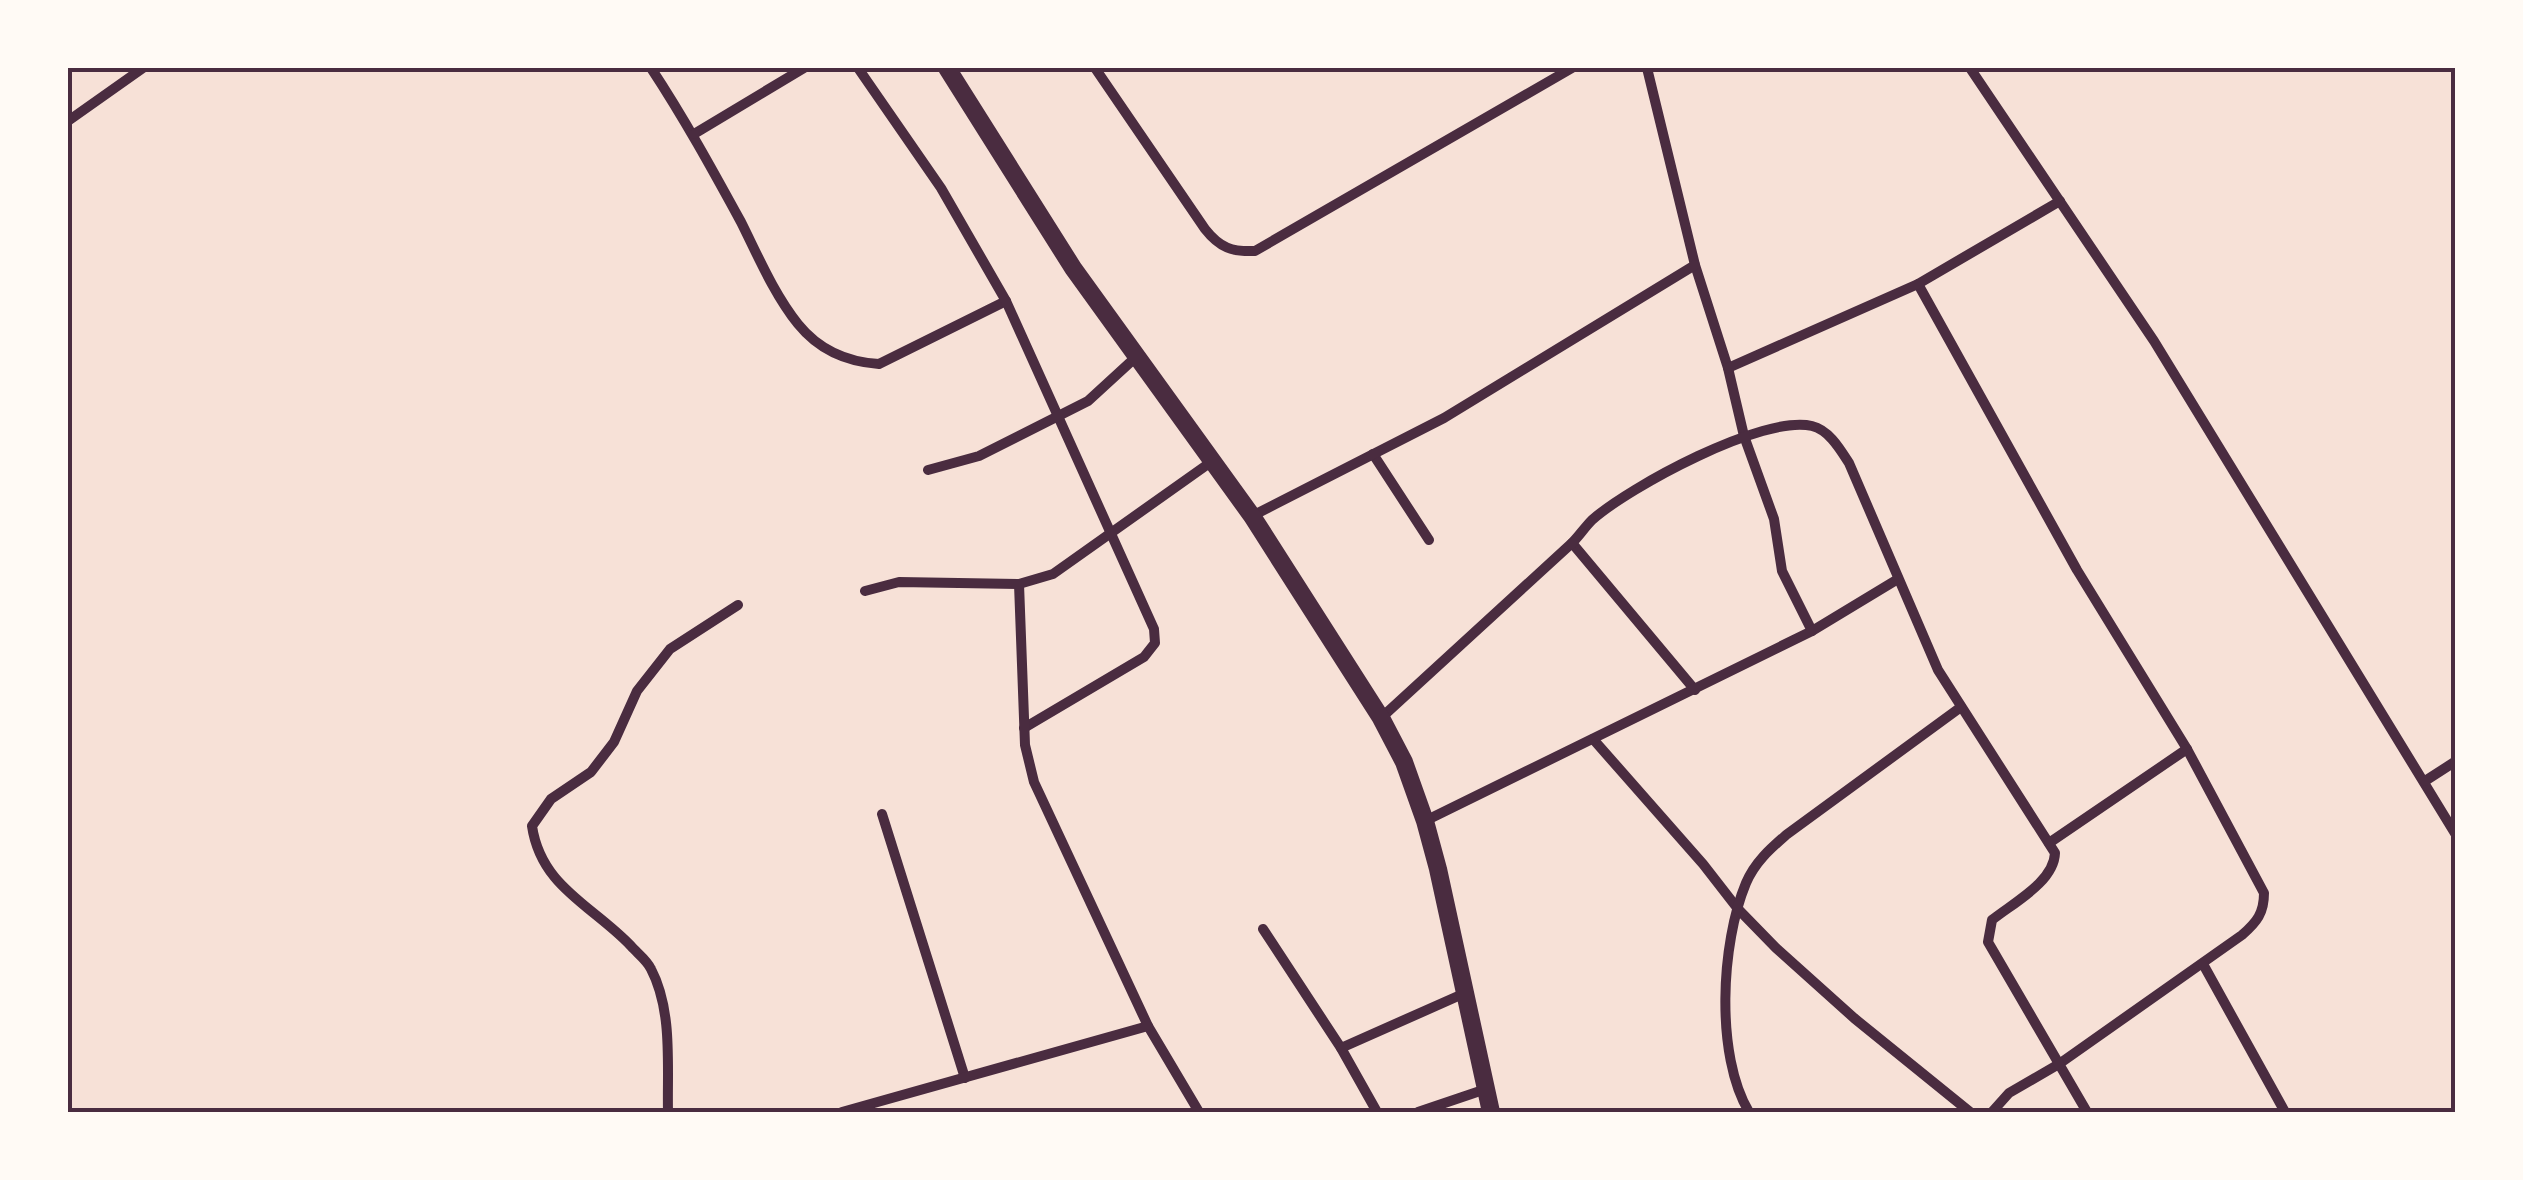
<svg xmlns="http://www.w3.org/2000/svg" width="2523" height="1180" font-family="'Roboto Condensed',sans-serif">
	<rect width="100%" height="100%" fill="#f7e1d7"/>
	<g fill="none" stroke-linecap="round" stroke-linejoin="round">
		<g stroke="#4a2c40" stroke-width="10">
			<path d="M651 68C684 118 712 169 741 222 758 256 774 294 798 324 819 350 847 362 879 364L1006 301"/>
			<path d="M858 68 941 188 1006 301 1154 629 1155 643 1144 657 1024 728"/>
			<path d="M1095 68 1205 229C1220 248 1232 252 1255 251L1572 68"/>
			<path d="M1647 68 1695 265 1728 368 1744 436 1774 519 1782 571 1812 631"/>
			<path d="M1970 68 2154 341 2456 835"/>
			<path d="M68 121 143 68"/>
			<path d="M694 134 804 68"/>
			<path d="M1918 284 2077 570 2187 749 2264 893C2264 913 2257 922 2242 935L2059 1064 2009 1093 1992 1112"/>
			<path d="M1728 368 1918 284 2060 201"/>
			<path d="M1373 454 1429 540"/>
			<path d="M928 470 979 456 1088 401 1136 357"/>
			<path d="M1252 516 1444 418 1695 265"/>
			<path d="M1572 543 1695 690"/>
			<path d="M1019 584 1025 745 1034 782 1148 1026 1199 1112"/>
			<path d="M865 591 899 582 1019 584 1053 574 1211 462"/>
			<path d="M1381 718 1572 543C1579 536 1585 527 1592 520 1629 487 1764 414 1812 426 1829 430 1840 449 1849 463L1938 670 2055 853C2054 882 2013 903 1992 920L1988 942 2087 1112"/>
			<path d="M1593 739 1703 864 1738 909 1776 948 1854 1018 1970 1112"/>
			<path d="M2425 781 2456 761"/>
			<path d="M882 814 965 1078"/>
			<path d="M1425 821 1812 631 1898 579"/>
			<path d="M2049 843 2187 749"/>
			<path d="M1263 929 1341 1048 1377 1112"/>
			<path d="M2203 964 2285 1112"/>
			<path d="M1341 1048 1465 993"/>
			<path d="M668 1112C667 1067 673 1011 651 969 647 960 637 953 631 946 592 905 541 887 532 826L551 799 591 772 614 742 637 691 670 649 738 605"/>
			<path d="M842 1112 1148 1026"/>
			<path d="M1418 1112 1486 1089"/>
			<path d="M1749 1112C1715 1055 1721 943 1746 883 1755 862 1770 849 1786 835L1961 707"/>
		</g>
		<path stroke="#4a2c40" stroke-width="18" d="M947 68 1073 268 1252 516 1381 718 1404 762 1425 821 1438 869 1491 1112"/>
	</g>
	<rect width="2523" height="1180" fill="none" stroke="#fffaf5" stroke-width="140"/>
	<rect x="70" y="70" width="2383" height="1040" fill="none" stroke="#4a2c40" stroke-width="4"/>
</svg>
